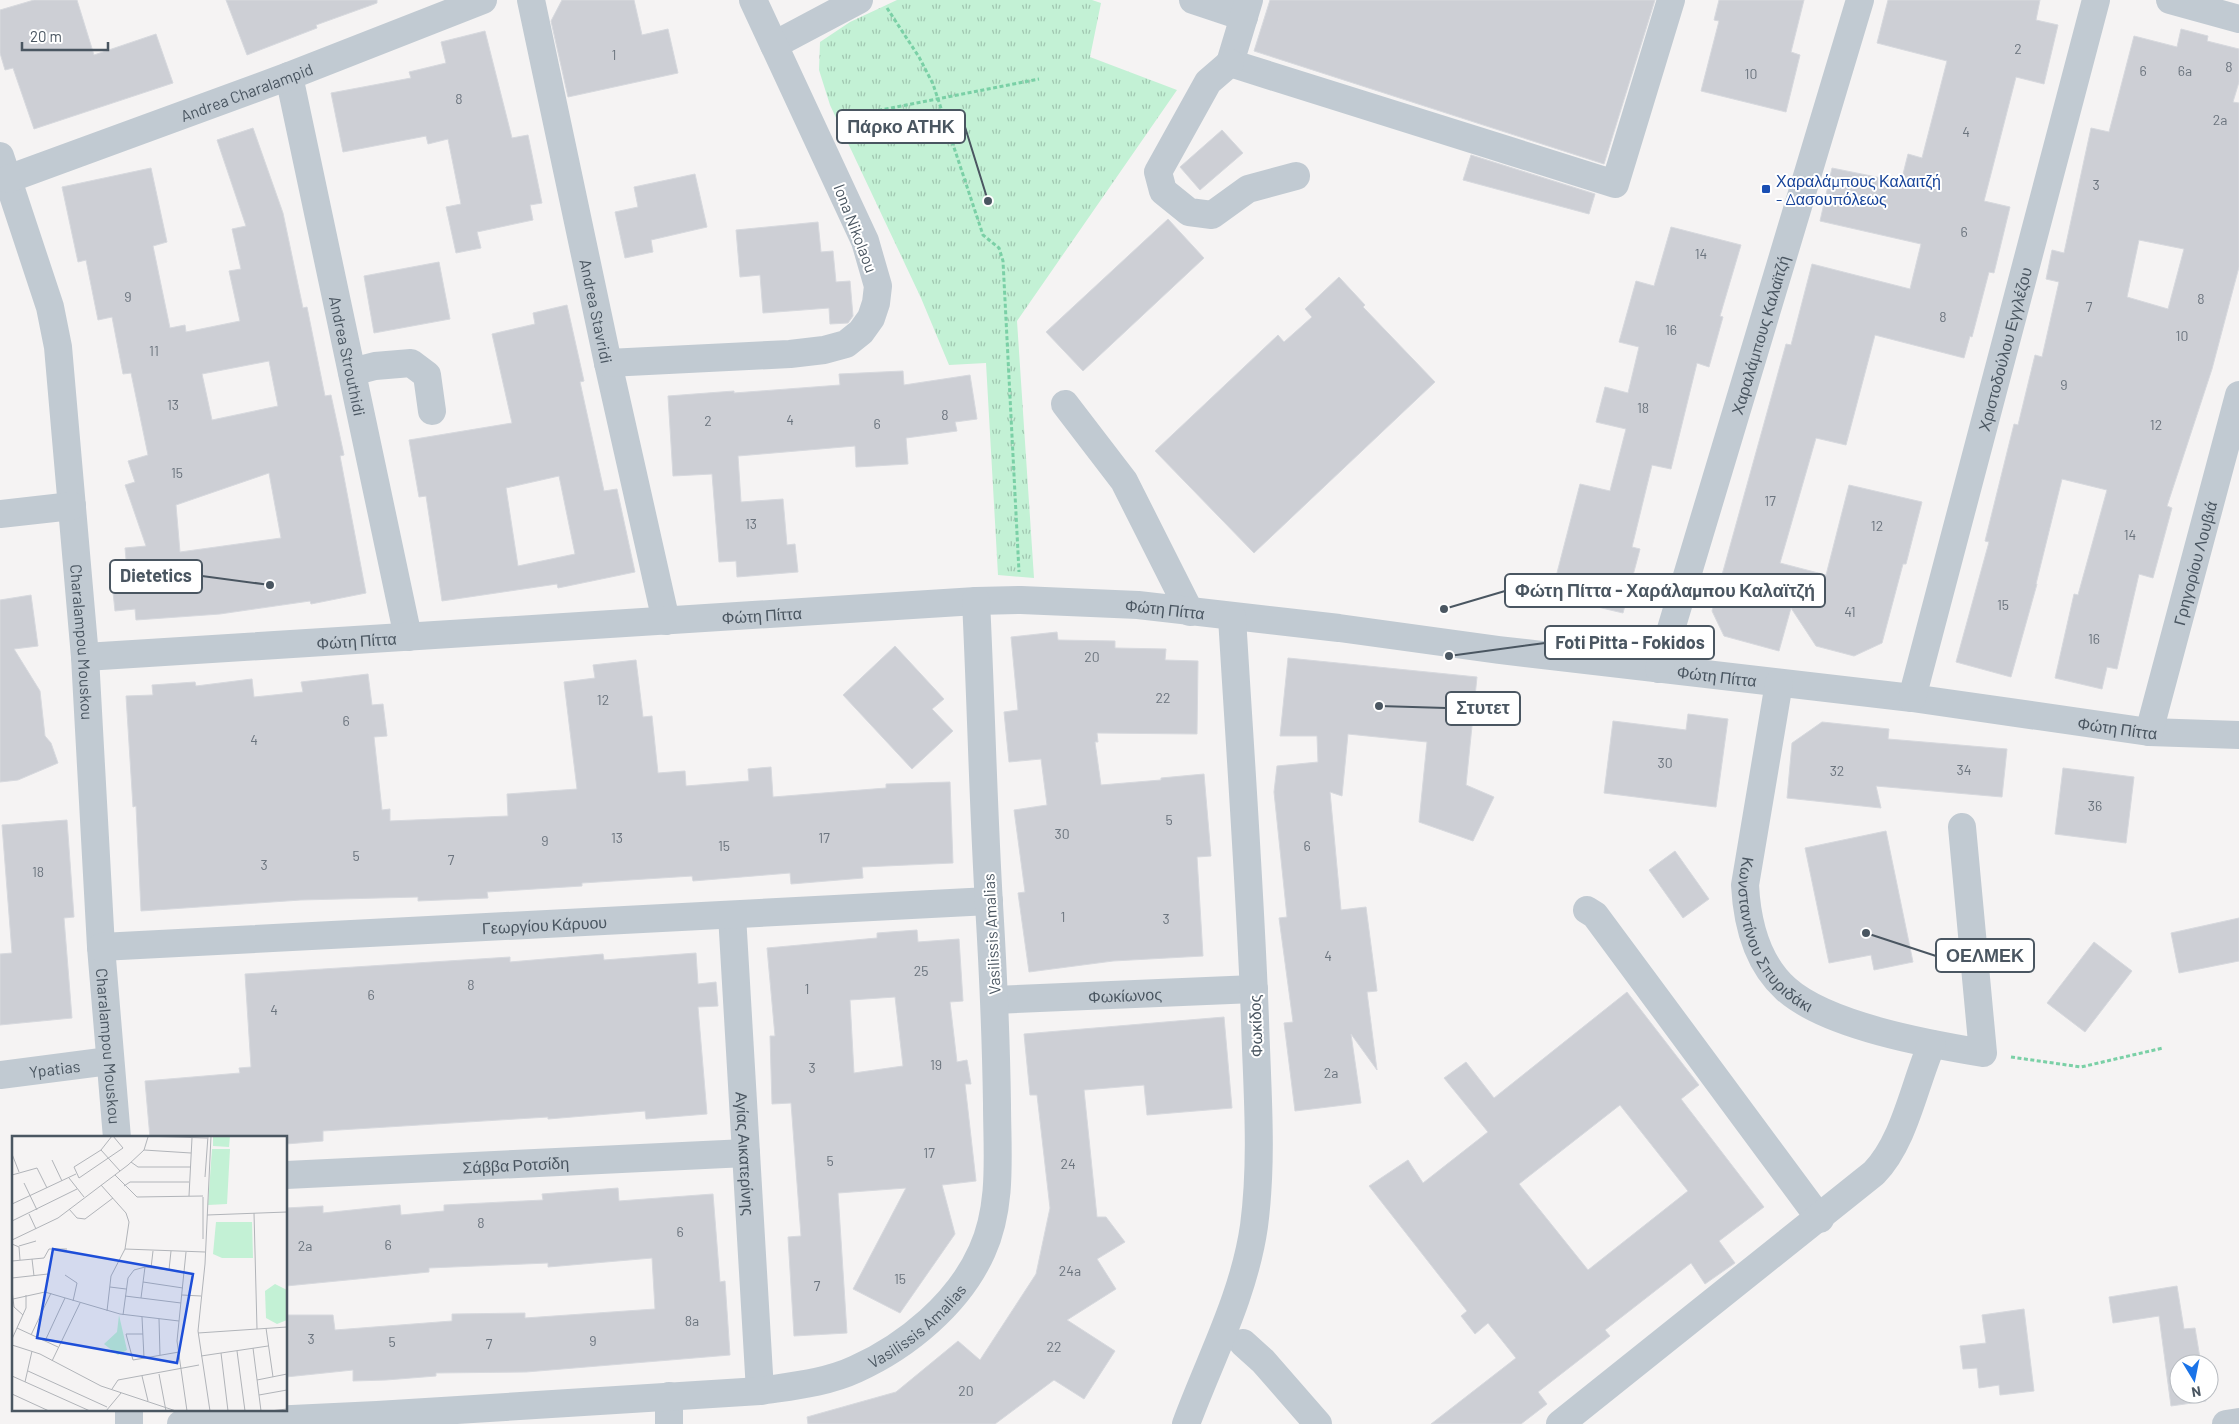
<svg xmlns="http://www.w3.org/2000/svg" width="2239" height="1424" font-family="Barlow,sans-serif">
	<defs>
		<pattern id="park-tufts" width="24" height="20" patternUnits="userSpaceOnUse" patternTransform="scale(1.25)"><rect width="24" height="20" fill="#c3f1d5"/><path d="M3 7l-1-3M5 7V3M7 7l1-3M15 17l-1-3M17 17v-4M19 17l1-3" fill="none" stroke="#a0c6b0"/></pattern>
	</defs>
	<rect width="100%" height="100%" fill="#f5f3f3"/>
	<path fill="url(#park-tufts)" d="M897 0H1092L1101 3 1090 57 1177 90 1017 321 1034 578 998 575 986 363 949 365 921 298 830 105 819 70 820 42 850 22Z"/>
	<g fill="#cdcfd5" stroke="#d7d9de" fill-rule="evenodd">
		<path d="M34 0H77L94 55 156 34 173 83 34 129 13 68 5 70 0 53V10Z"/>
		<path d="M226 0H377V3L316 25 317 28 247 55Z"/>
		<path d="M562 0H634L642 35 668 29 678 73 568 97 551 21Z"/>
		<path d="M1270 0H1655L1604 164 1254 51Z"/>
		<path d="M1719 0H1804L1791 52 1800 55 1786 112 1701 91 1719 21 1714 20Z"/>
		<path d="M1888 0H2040L2036 20 2058 25 2044 84 2016 77 1984 201 2010 207 1994 273 1989 272 1972 337 1970 336 1964 358 1875 335 1846 445 1816 438 1780 563 1826 575 1849 485 1922 502 1906 564H1903L1882 643 1854 656 1816 646 1791 608 1779 651 1724 636 1712 611 1786 344 1791 345 1812 264 1910 289 1921 244 1820 221 1832 168 1901 182 1908 154 1922 158 1947 61 1877 43Z"/>
		<path d="M2181 29 2208 36 2207 41 2239 49V82L2233 102 2239 103V267L2212 369 2167 506 2172 508 2153 578 2139 574 2117 669 2107 667 2102 689 2055 678 2074 594 2078 595 2107 490 2062 479 2036 584H2037L2011 677 1956 662 1989 542 1985 541 2014 424 2018 425 2035 355 2042 357 2059 282 2046 279 2052 250 2064 253 2091 128 2109 132 2134 36 2177 47ZM2139 240 2184 249 2168 309 2127 297Z"/>
		<path d="M485 31 512 138 528 135 542 203 530 205 533 220 477 232 481 248 456 253 446 207 461 204 448 139 428 144 426 136 343 152 331 93 411 78 409 72 446 63 441 42Z"/>
		<path d="M253 128 283 213 303 308 307 307 325 396 331 395 344 455 340 456 366 593 311 604 310 601 220 614 136 620 135 609 115 611 112 583 128 582 125 548 146 546 125 485 135 482 128 461 148 455 131 373 123 374 112 317 98 320 86 260 78 262 62 187 151 168 167 242 153 246 170 328 185 325 186 332 240 321 229 271 241 269 232 229 246 226 217 140ZM269 361 278 406 212 420 202 374ZM269 473 281 538 180 552 176 505Z"/>
		<path d="M1222 130 1243 153 1200 190 1180 167Z"/>
		<path d="M1471 155 1595 194 1589 214 1463 180Z"/>
		<path d="M695 174 707 227 651 240 653 252 625 258 615 212 638 207 634 187Z"/>
		<path d="M1168 219 1204 258 1083 371 1046 332Z"/>
		<path d="M818 222 821 252 833 251 836 282 850 281 853 316 848 323 830 324 829 308 763 313 760 275 740 277 736 230Z"/>
		<path d="M1671 227 1741 245 1720 316 1723 317 1709 367 1697 363 1671 469 1652 465 1632 547 1640 549 1623 613 1551 596 1580 484 1610 491 1626 429 1596 422 1605 387 1628 393 1639 347 1619 342 1636 281 1654 286Z"/>
		<path d="M439 262 450 319 374 333 364 276Z"/>
		<path d="M1339 277 1365 305 1363 307 1435 382 1254 553 1155 451 1278 335 1284 342 1312 317 1305 309Z"/>
		<path d="M567 305 584 381 580 382 604 491 617 489 635 572 558 588 557 584 442 601 426 496 419 497 409 440 512 423 492 334 535 324 533 313ZM559 476 575 554 518 566 506 488Z"/>
		<path d="M903 371 904 385 970 375 977 419 955 422 957 431 906 438 908 464 856 467 855 446 738 456 741 502 783 499 787 545 795 544 798 572 737 577 736 561 719 562 712 474 673 476 668 396 734 391V393L840 385 839 374Z"/>
		<path d="M31 595 38 646 14 649 40 691 45 736 51 743 58 763 18 780 0 782V600Z"/>
		<path d="M1057 632 1058 640 1115 641V648L1166 649 1165 660 1198 661 1197 734 1097 733 1098 742H1095L1101 785 1161 780V778L1204 774 1211 856 1197 857 1203 956 1113 961 1029 972 1018 893 1025 892 1014 810 1047 805 1041 759 1009 762 1004 712 1018 710 1011 637Z"/>
		<path d="M895 646 944 699 932 709 953 731 912 769 843 695Z"/>
		<path d="M1288 658 1477 677 1466 785 1494 797 1473 841 1419 822 1427 742 1348 734 1342 796 1330 792 1341 910 1366 907 1377 991 1367 992 1377 1070 1351 1034 1361 1103 1295 1111 1284 1023 1293 1022 1279 918 1287 917 1274 792 1277 766 1318 762 1317 736H1280Z"/>
		<path d="M636 660 643 717 652 716 658 773 685 771 686 786 749 781 748 769 771 767 773 797 886 788V784L950 782 953 863 862 867 863 878 791 884 790 873 693 881 692 876 582 883V886L487 892 488 898 418 901V897L301 900 141 911 136 806 133 807 126 696 153 695 152 685 195 682 196 686 252 679 254 697 303 692 301 682 368 674 372 705 383 704 387 736 374 737 382 810 390 809V821L508 816 507 794 577 789 564 682 595 678 593 665Z"/>
		<path d="M1688 714 1728 719 1716 807 1604 793 1613 721 1686 730Z"/>
		<path d="M1822 722 1889 729 1888 739 2007 749 2002 797 1876 786 1881 808 1787 798 1792 743Z"/>
		<path d="M2063 768 2134 777 2126 843 2055 834Z"/>
		<path d="M67 820 74 917 64 918 72 1018 0 1025V954L12 953 2 825Z"/>
		<path d="M1886 831 1913 962 1874 970 1871 955 1829 963 1805 848Z"/>
		<path d="M1675 851 1709 899 1683 918 1649 870Z"/>
		<path d="M2239 918V961L2179 973 2171 933Z"/>
		<path d="M917 930 918 942 959 939 963 1001 950 1002 957 1062 967 1060 971 1084H965L976 1181 942 1185 955 1234 900 1313 853 1289 906 1188 838 1193 847 1333 794 1336 788 1237 801 1236 791 1103 772 1104 770 1036H775L767 948 877 938V933ZM895 997 903 1066 854 1073 850 1000Z"/>
		<path d="M2094 942 2132 971 2085 1032 2047 1003Z"/>
		<path d="M696 953 698 984 716 982 718 1006 698 1007 707 1114 646 1119 645 1111 548 1119V1117L323 1131V1141L286 1144V1138H150L145 1081 240 1073 239 1068 251 1067 245 974 510 957V962L603 954 604 960Z"/>
		<path d="M1627 992 1699 1085 1681 1099 1764 1207 1719 1241 1735 1263 1705 1284 1691 1263 1605 1330 1610 1336 1538 1392 1547 1404 1521 1424H1431L1516 1358 1488 1323 1475 1334 1461 1316 1467 1311 1369 1186 1408 1160 1423 1183 1488 1132 1444 1078 1466 1062 1494 1098ZM1620 1105 1688 1191 1588 1270 1519 1184Z"/>
		<path d="M1224 1017 1232 1108 1147 1115 1144 1085 1084 1090 1097 1217H1106L1125 1242 1097 1259 1116 1289 1067 1320 1115 1351 1084 1399 1054 1380 995 1424H808L807 1417 896 1392 958 1341 980 1360 1036 1274 1050 1208 1037 1095H1030L1024 1034Z"/>
		<path d="M618 1188 619 1201 713 1194 720 1282 725 1281 730 1355 526 1372 436 1373V1376L386 1380 353 1381V1370L286 1377V1315H333L335 1330 452 1321V1314L525 1313V1318L655 1309 652 1258 548 1267V1263L429 1268V1272L286 1286V1208L323 1206V1213L400 1205 401 1215 444 1211V1205L543 1200 542 1194Z"/>
		<path d="M2177 1286 2184 1329 2195 1328 2201 1364H2179V1394H2205L2206 1401 2171 1406 2159 1316 2113 1323 2109 1297Z"/>
		<path d="M2024 1309 2034 1391 2000 1395 1999 1385 1979 1388 1977 1368 1963 1369 1960 1346 1986 1343 1982 1315Z"/>
	</g>
	<g fill="none" stroke-linecap="round" stroke-linejoin="round">
		<g stroke="#7ad0a6" stroke-width="3" stroke-dasharray="4 2.5" stroke-linecap="butt">
			<path d="M887 8 919 57 933 84 983 235 999 248 1003 261 1019 572"/>
			<path d="M840 118 1039 79"/>
			<path d="M2011 1057 2081 1067 2163 1048"/>
		</g>
		<g stroke="#c1cad2" stroke-width="28">
			<path id="s1" d="M531 0 608 363 666 621"/>
			<path d="M1193 0 1244 17"/>
			<path d="M1249 0 1230 63 1615 184 1671 0"/>
			<path d="M2170 0 2239 19"/>
			<path d="M774 45 859 0"/>
			<path d="M1230 63 1208 82 1158 172 1163 191 1189 212 1212 215 1248 189 1296 176"/>
			<path id="s2" d="M289 76 408 637"/>
			<path id="s3" d="M0 156 50 307 58 347 85 657 101 947 117 1138"/>
			<path id="s4" d="M8 179 289 76 483 0"/>
			<path d="M608 363 790 354 824 350 846 344 861 332 871 318 876 303 878 286 865 241 753 0"/>
			<path d="M352 372 375 366 411 363 427 375 432 411"/>
			<path d="M1065 404 1124 481 1190 612"/>
			<path d="M0 514 72 506"/>
			<path id="s5" d="M85 657 976 601 1021 600 1138 605 1339 628 1499 650 1912 698 2149 732 2239 735"/>
			<path id="s6" d="M1659 669 1860 0"/>
			<path id="s7" d="M1779 683 1745 885C1747 923 1756 962 1786 989 1827 1026 1929 1044 1983 1053L1962 827"/>
			<path id="s8" d="M1912 698 2096 0"/>
			<path id="s9" d="M2149 732 2239 395"/>
			<path d="M1587 910 1595 915 1820 1219"/>
			<path id="s10" d="M732 915 760 1391"/>
			<path id="s11" d="M101 947 989 901"/>
			<path id="s12" d="M995 1000 1254 989"/>
			<path id="s13" d="M0 1075 109 1061"/>
			<path id="s14" d="M286 1175 746 1153"/>
			<path d="M1243 1343 1263 1361 1318 1424"/>
			<path d="M669 1396V1424"/>
			<path d="M129 1410V1424"/>
			<path id="s15" d="M181 1424 377 1415 760 1391C792 1386 826 1383 856 1369 907 1346 959 1303 982 1251 1003 1205 997 1152 997 1104 996 1037 993 970 989 904 983 803 981 702 976 601"/>
			<path d="M1186 1424C1210 1359 1244 1296 1254 1226 1263 1157 1257 1089 1255 1020 1250 886 1240 751 1232 617"/>
			<path d="M1560 1424 1874 1173C1905 1141 1914 1085 1932 1044"/>
			<path d="M2226 1424 2239 1422"/>
		</g>
	</g>
	<rect fill="#1a4fb4" stroke="#fff" stroke-width="2" x="1761" y="184" width="10" height="10" rx="2.5"/>
	<g text-anchor="middle" dominant-baseline="central" stroke-width="4" stroke-linejoin="round" paint-order="stroke">
		<g font-size="14" fill="#6b747e">
			<text x="2018" y="48">2</text>
			<text x="614" y="54">1</text>
			<text x="2229" y="66">8</text>
			<text x="2143" y="70">6</text>
			<text x="2185" y="70">6a</text>
			<text x="1751" y="73">10</text>
			<text x="459" y="98">8</text>
			<text x="2220" y="119">2a</text>
			<text x="1966" y="131">4</text>
			<text x="2096" y="184">3</text>
			<text x="1964" y="231">6</text>
			<text x="1701" y="253">14</text>
			<text x="128" y="296">9</text>
			<text x="2201" y="298">8</text>
			<text x="2089" y="306">7</text>
			<text x="1943" y="316">8</text>
			<text x="1671" y="329">16</text>
			<text x="2182" y="335">10</text>
			<text x="154" y="350">11</text>
			<text x="2064" y="384">9</text>
			<text x="173" y="404">13</text>
			<text x="1643" y="407">18</text>
			<text x="945" y="414">8</text>
			<text x="790" y="419">4</text>
			<text x="708" y="420">2</text>
			<text x="877" y="423">6</text>
			<text x="2156" y="424">12</text>
			<text x="177" y="472">15</text>
			<text x="1770" y="500">17</text>
			<text x="751" y="523">13</text>
			<text x="1877" y="525">12</text>
			<text x="2130" y="534">14</text>
			<text x="2003" y="604">15</text>
			<text x="1850" y="611">41</text>
			<text x="2094" y="638">16</text>
			<text x="1092" y="656">20</text>
			<text x="1163" y="697">22</text>
			<text x="603" y="699">12</text>
			<text x="346" y="720">6</text>
			<text x="254" y="739">4</text>
			<text x="1665" y="762">30</text>
			<text x="1964" y="769">34</text>
			<text x="1837" y="770">32</text>
			<text x="2095" y="805">36</text>
			<text x="1169" y="819">5</text>
			<text x="1062" y="833">30</text>
			<text x="617" y="837">13</text>
			<text x="824" y="837">17</text>
			<text x="545" y="840">9</text>
			<text x="724" y="845">15</text>
			<text x="1307" y="845">6</text>
			<text x="356" y="855">5</text>
			<text x="451" y="859">7</text>
			<text x="264" y="864">3</text>
			<text x="38" y="871">18</text>
			<text x="1063" y="916">1</text>
			<text x="1166" y="918">3</text>
			<text x="1328" y="955">4</text>
			<text x="921" y="970">25</text>
			<text x="471" y="984">8</text>
			<text x="807" y="988">1</text>
			<text x="371" y="994">6</text>
			<text x="274" y="1009">4</text>
			<text x="936" y="1064">19</text>
			<text x="812" y="1067">3</text>
			<text x="1331" y="1072">2a</text>
			<text x="929" y="1152">17</text>
			<text x="830" y="1160">5</text>
			<text x="1068" y="1163">24</text>
			<text x="481" y="1222">8</text>
			<text x="680" y="1231">6</text>
			<text x="388" y="1244">6</text>
			<text x="305" y="1245">2a</text>
			<text x="1070" y="1270">24a</text>
			<text x="900" y="1278">15</text>
			<text x="817" y="1285">7</text>
			<text x="692" y="1320">8a</text>
			<text x="311" y="1338">3</text>
			<text x="593" y="1340">9</text>
			<text x="392" y="1341">5</text>
			<text x="489" y="1343">7</text>
			<text x="1054" y="1346">22</text>
			<text x="966" y="1390">20</text>
		</g>
		<g font-size="16" fill="#4a5661" stroke="#fff">
			<text stroke="none"><textPath href="#s4" startOffset="254">Andrea Charalampid</textPath></text>
			<text transform="translate(856 228) rotate(69)">Iona Nikolaou</text>
			<text stroke="none"><textPath href="#s1" startOffset="318">Andrea Stavridi</textPath></text>
			<text stroke="none"><textPath href="#s6" startOffset="349">Χαραλάμπους Καλαϊτζή</textPath></text>
			<text stroke="none"><textPath href="#s8" startOffset="361">Χριστοδούλου Εγγλέζου</textPath></text>
			<text stroke="none"><textPath href="#s2" startOffset="286">Andrea Strouthidi</textPath></text>
			<text stroke="none"><textPath href="#s9" startOffset="175">Γρηγορίου Λουβιά</textPath></text>
			<text stroke="none"><textPath href="#s5" startOffset="1082">Φώτη Πίττα</textPath></text>
			<text stroke="none"><textPath href="#s5" startOffset="678">Φώτη Πίττα</textPath></text>
			<text stroke="none"><textPath href="#s5" startOffset="272">Φώτη Πίττα</textPath></text>
			<text stroke="none"><textPath href="#s3" startOffset="496">Charalampou Mouskou</textPath></text>
			<text stroke="none"><textPath href="#s5" startOffset="1638">Φώτη Πίττα</textPath></text>
			<text stroke="none"><textPath href="#s5" startOffset="2042">Φώτη Πίττα</textPath></text>
			<text stroke="none"><textPath href="#s11" startOffset="444">Γεωργίου Κάρυου</textPath></text>
			<text stroke="none"><textPath href="#s7" startOffset="264">Κωνσταντίνου Σπυριδάκι</textPath></text>
			<text transform="translate(991 934) rotate(-93)">Vasilissis Amalias</text>
			<text stroke="none"><textPath href="#s12" startOffset="130">Φωκίωνος</textPath></text>
			<text transform="translate(1255 1026) rotate(-92)">Φωκίδος</text>
			<text stroke="none"><textPath href="#s3" startOffset="901">Charalampou Mouskou</textPath></text>
			<text stroke="none"><textPath href="#s13" startOffset="55">Ypatias</textPath></text>
			<text stroke="none"><textPath href="#s10" startOffset="239">Αγίας Αικατερίνης</textPath></text>
			<text stroke="none"><textPath href="#s14" startOffset="230">Σάββα Ροτσίδη</textPath></text>
			<text stroke="none"><textPath href="#s15" startOffset="754">Vasilissis Amalias</textPath></text>
		</g>
		<g font-size="16" fill="#164399" stroke="#fff" text-anchor="start">
			<text x="1776" y="180">Χαραλάμπους Καλαιτζή<tspan x="1776" dy="18">- Δασουπόλεως</tspan></text>
		</g>
	</g>
	<g transform="translate(12 1136)">
		<rect width="275" height="275" fill="#f5f3f3"/>
		<path d="M263 148 275 154V184L265 188 254 182 253 155Z" fill="#c3f1d5"/>
		<path d="M201 0H218L217 11 201 10ZM200 13H218L215 68 196 69Z" fill="#c3f1d5"/>
		<path d="M204 86H240L241 122H210L201 118ZM107 179 115 214 106 219 92 208 105 196Z" fill="#c3f1d5"/>
		<path fill="none" stroke="#b1b4b9" stroke-width="1" d="M100 0 89 14 62 31 67 42 111 12 101 0M131 0 195 2M89 14 108 35M132 14 179 17M0 18 7 36M40 24 50 45M119 26 126 31H178M0 39 25 32 35 52M103 39 125 61 191 60M193 41 196 0M57 42 72 61M12 47 25 74M89 49 114 77 117 86 113 113 99 140 95 175M112 50 118 46H177M177 60 180 2M0 68 64 38M57 73 65 82 73 83 101 62M242 77 245 193M17 78 24 93M195 79 275 76M0 85 65 53M191 103V61M0 104 46 82 116 29 132 14 136 1M0 108 7 111 8 124M7 110 24 105M113 113 193 116M174 116 165 205 175 275M20 123 22 140M0 125 32 122 37 113H55M139 132 141 115M157 134 159 115M53 139 65 147 61 165M0 142 36 138M131 146 171 152M98 151 114 153M0 154 2 171 11 179M170 159 189 160M113 160 169 167M129 162 133 131M1 163 33 156 108 178 167 185M111 179 116 142 122 134 133 131 173 136M130 181 132 222M147 183 148 219M5 192 46 211M254 192 261 241M186 197 275 191M131 198H114L121 224 167 216M19 199 39 157M0 203 14 172V159M33 205 53 162M0 209 28 218 89 250 164 275M241 212 249 275M225 215 233 275M209 217 216 275M189 220 256 210M40 225 68 167M16 235 95 271M147 238 154 275M0 240 78 275M130 240 136 265M245 244 275 238M13 246 20 215M100 253 106 244 187 229M0 258 37 275M247 259 275 254M94 275 109 257M198 275 186 195 193 128 199 0M258 275 275 273"/>
		<path fill="#1d4ed8" fill-opacity="0.15" stroke="#1d4ed8" stroke-width="2.5" d="M41 113 181 138 165 227 25 202Z"/>
		<rect width="275" height="275" fill="none" stroke="#4a5661" stroke-width="2.5"/>
	</g>
	<path fill="none" stroke="#4a5661" stroke-width="2" d="M988 201L965 127M270 585L202 576M1444 609L1505 591M1449 656L1545 643M1379 706L1446 708M1866 933L1936 956"/>
	<g fill="#4a5661" stroke="#fff" stroke-width="2">
		<circle cx="988" cy="201" r="5"/>
		<circle cx="270" cy="585" r="5"/>
		<circle cx="1444" cy="609" r="5"/>
		<circle cx="1449" cy="656" r="5"/>
		<circle cx="1379" cy="706" r="5"/>
		<circle cx="1866" cy="933" r="5"/>
	</g>
	<g fill="#fff" stroke="#4a5661" stroke-width="2">
		<rect x="837" y="110" width="128" height="33" rx="5"/>
		<rect x="110" y="560" width="92" height="33" rx="5"/>
		<rect x="1505" y="574" width="320" height="33" rx="5"/>
		<rect x="1545" y="626" width="169" height="33" rx="5"/>
		<rect x="1446" y="692" width="74" height="33" rx="5"/>
		<rect x="1936" y="939" width="98" height="33" rx="5"/>
	</g>
	<g font-size="18" text-anchor="middle" font-weight="bold" fill="#4a5661">
		<text x="901" y="133">Πάρκο ΑΤΗΚ</text>
		<text x="156" y="582">Dietetics</text>
		<text x="1665" y="597">Φώτη Πίττα - Χαράλαμπου Καλαϊτζή</text>
		<text x="1630" y="649">Foti Pitta - Fokidos</text>
		<text x="1483" y="714">Στυτετ</text>
		<text x="1985" y="962">ΟΕΛΜΕΚ</text>
	</g>
	<g transform="translate(2194 1379) rotate(170)"><circle r="24" fill="#ffffff" stroke="#b7bbc0"/>
	<path d="M0-4L9 19L0 12L-9 19Z" fill="#1a73e8"/>
	<text y="-8" font-size="14" font-weight="bold" text-anchor="middle" fill="#4a5661">N</text>
	</g>
	<path d="M22 42v8h86v-8" fill="none" stroke="#4a5661" stroke-width="2.5"/>
	<text x="30" y="42" font-size="15" fill="#4a5661" stroke="#ffffff" stroke-width="4" paint-order="stroke">20 m</text>
</svg>
